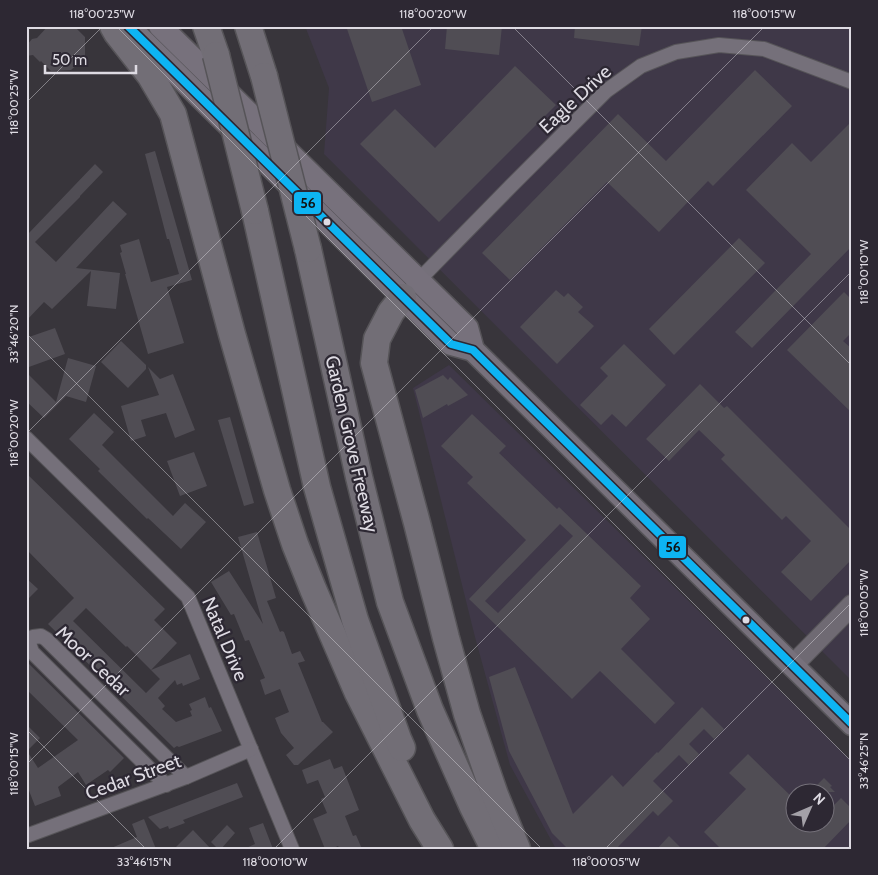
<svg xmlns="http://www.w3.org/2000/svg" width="878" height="875" font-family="Cabin,sans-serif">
	<rect width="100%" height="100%" fill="#38353b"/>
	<g fill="#3f3848" fill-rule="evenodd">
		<path d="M305 26H852V681L324 154 329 88Z"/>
		<path d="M449 365 852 762V849H556L510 765 475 637 413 388ZM796 792H826V822H796Z"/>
	</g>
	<g fill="#504d54" fill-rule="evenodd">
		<path d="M48 26H74L85 37V57L71 70 51 71 41 61 40 62 33 55 26 56V46L32 39 37 38Z"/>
		<path d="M346 26H401L421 85 372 102Z"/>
		<path d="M447 26H502L499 55 445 49Z"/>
		<path d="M575 26H642L639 46 574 38Z"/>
		<path d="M515 66 556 105 439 222 360 144 395 109 435 148Z"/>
		<path d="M755 70 792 106 713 186 708 181 659 232 607 182 510 280 482 253 618 114 666 161Z"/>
		<path d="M852 121V246L752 348 735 332 811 254 746 190 792 143 811 162Z"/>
		<path d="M155 151 192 280 167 287 184 343 148 354 125 274H126L120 253 122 252 120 245 139 239 151 282 179 274 169 239H167L145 154Z"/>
		<path d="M95 164 103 172 80 196V197L35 242 56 262 113 201 127 214 76 268 120 273 116 309 87 306 91 271 52 309 44 302 26 321V233L28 234Z"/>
		<path d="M739 238 765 263 674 355 649 329Z"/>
		<path d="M556 290 564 297 568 293 583 307 578 312 594 326 557 364 520 327Z"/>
		<path d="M844 292 852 300V332L843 341 852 349V413L787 350Z"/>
		<path d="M55 328 65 354 26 368V338Z"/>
		<path d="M121 341 146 365V369L128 388 101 362Z"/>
		<path d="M624 344 666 385 626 427 612 414 601 425 580 405 608 376 600 368Z"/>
		<path d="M68 358 96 366 86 402 66 396 44 418 26 401V372L56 402Z"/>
		<path d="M148 367 160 379 173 374 195 430 175 438 166 413 141 420 146 436 131 441 121 406 159 395Z"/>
		<path d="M443 375 448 380 450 377 468 395 448 406 447 404 423 418 415 390Z"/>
		<path d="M700 384 724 408 727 406 852 531V559L811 601 781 572 811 541 786 516 782 520 721 459 725 455 699 430 669 461 646 439Z"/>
		<path d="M94 413 114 432 102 445 173 516 185 503 206 522 181 549 148 518 147 519 98 471 100 469 69 439Z"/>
		<path d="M472 414 506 446 499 453 557 509 559 507 641 586 630 598 650 619 621 649 675 703 655 724 600 671 572 699 469 599 526 540 467 483 473 477 441 446ZM560 524 573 536 498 613 485 601Z"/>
		<path d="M230 417 254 503 244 506 218 420Z"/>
		<path d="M194 452 207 486 180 496 167 461Z"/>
		<path d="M26 473 165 609 154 620 177 643 151 670 127 646 126 647 86 608 73 621 146 693 160 679 151 670 190 654 200 679 183 686 182 683 177 685 175 680 158 698 165 706 162 709 176 722 192 716 190 711 192 710 189 704 205 697 209 708 211 707 222 731 179 747 177 746 174 748 48 624 74 598 26 549Z"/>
		<path d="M257 532 276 598 267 601 280 632 282 631 284 632 292 654 300 651 305 661 298 663 322 722H323L333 732 298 765H294L286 755 294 748 281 733 275 718 289 712 280 689 265 695 260 680 265 678 249 640 245 641 234 614 231 615 211 582 229 571 263 624 238 537Z"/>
		<path d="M26 578 38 589 26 601Z"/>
		<path d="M26 661 124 758 110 772 108 770 86 785 78 772 58 787 61 796 35 806 26 783V724L40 738 27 751 38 768 78 740 26 689Z"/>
		<path d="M515 667 573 814 612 775 623 787 657 752 658 753 702 707 724 729 714 739 704 729 689 744 699 754 689 765 679 755 653 781 673 801 658 816 653 811 616 849H568L552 833 509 751 489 677Z"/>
		<path d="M748 754 796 801V822H826V813L841 798 852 809V819L823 849H721L704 832 746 789 729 773Z"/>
		<path d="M330 759 334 769 342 766 359 810 345 816 353 836 356 835 362 849H340L338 846 331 849H325L313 819 327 813 321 799 325 797 318 780 307 784 302 770Z"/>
		<path d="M824 778 832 786 830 787 835 792H810Z"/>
		<path d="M237 783 243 797 183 820 185 823 169 829 168 826 160 829 148 817Z"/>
		<path d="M144 819 156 849H109L137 837 132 824Z"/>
		<path d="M263 823 273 849H244L255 844 249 828Z"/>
		<path d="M227 825 235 833 221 849H218L211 842Z"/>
		<path d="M193 830 211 849H174Z"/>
		<path d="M669 836 682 849H657Z"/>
	</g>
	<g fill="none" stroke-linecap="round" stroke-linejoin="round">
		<defs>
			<g id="street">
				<path d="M413 286 511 186 606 91 641 66 676 52 719 45 764 49 852 82"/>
				<path d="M26 438 188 597 292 849"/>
				<path d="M166 785 32 652 29 643 33 637 41 636 46 639 186 777"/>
				<path d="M26 836 186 777 251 749"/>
			</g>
			<path id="secondary" d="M792 666 852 605"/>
			<g id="primary">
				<path d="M128 26 451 344 473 350"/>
				<path d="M160 26 467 328 473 350 852 724"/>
			</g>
			<g id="highway">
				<path d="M113 26 117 33 150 75 173 114 232 334 277 490 295 544 313 589 358 693 422 820 440 849"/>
				<path d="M206 26 216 55"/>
				<path d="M248 26 264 76"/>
				<path d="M255 211 317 487 355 620 398 739 402 748"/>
				<path d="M308 249 359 477 390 602 430 710 473 807 494 849"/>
				<path d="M403 297 391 312 377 339 374 363 417 523 446 638 467 714 495 795 517 849"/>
			</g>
		</defs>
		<use href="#street" stroke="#565458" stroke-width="16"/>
		<use href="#secondary" stroke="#565458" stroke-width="22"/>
		<use href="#primary" stroke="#565458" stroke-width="25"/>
		<use href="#highway" stroke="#565458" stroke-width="29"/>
		<use href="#street" stroke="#75707a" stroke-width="14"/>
		<use href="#secondary" stroke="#6f6a73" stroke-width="20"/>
		<use href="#primary" stroke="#77717c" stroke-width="22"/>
		<use href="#highway" stroke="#726e76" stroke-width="26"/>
		<defs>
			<g id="highway-bridge">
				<path d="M216 55 255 211"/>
				<path d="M264 76 308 249"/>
			</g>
		</defs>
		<use href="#highway-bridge" stroke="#565458" stroke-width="29" stroke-linecap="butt"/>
		<use href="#highway-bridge" stroke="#726e76" stroke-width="26"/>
		<defs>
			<path id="bus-1" d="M128 26 451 344 473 350 852 724"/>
		</defs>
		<use href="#bus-1" stroke="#2d2833" stroke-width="11"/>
		<use href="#bus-1" stroke="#0db4f3" stroke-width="8"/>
	</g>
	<path fill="none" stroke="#dedbe3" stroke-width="1" stroke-opacity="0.45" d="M116 26 852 762M512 26 852 366M26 103 103 26M26 333 542 849M26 434 434 26M26 729 146 849M26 765 765 26M274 849 852 271M605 849 852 602"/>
	<g fill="#dedbe3" stroke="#2d2833" stroke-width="2">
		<circle cx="327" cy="222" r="4.5"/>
		<circle cx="746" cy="620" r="4.5"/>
	</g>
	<g text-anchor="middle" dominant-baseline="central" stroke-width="4.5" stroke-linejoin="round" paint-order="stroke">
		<g font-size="19" fill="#dedbe3" stroke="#2d2833">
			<text transform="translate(575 99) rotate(-43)">Eagle Drive</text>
			<text transform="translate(352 444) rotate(77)">Garden Grove Freeway</text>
			<text transform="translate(225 639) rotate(67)">Natal Drive</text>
			<text transform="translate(93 661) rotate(43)">Moor Cedar</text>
			<text transform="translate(133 777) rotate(-20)">Cedar Street</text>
		</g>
	</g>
	<g stroke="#2d2833" stroke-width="2">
		<rect x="293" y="191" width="29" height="24" rx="5" fill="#0db4f3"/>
		<rect x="658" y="535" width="29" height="24" rx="5" fill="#0db4f3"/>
	</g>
	<g font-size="14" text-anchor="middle" font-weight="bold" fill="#111">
		<text x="308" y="208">56</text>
		<text x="673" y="552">56</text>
	</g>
	<rect width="878" height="875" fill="none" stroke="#2d2833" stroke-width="55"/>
	<g transform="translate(810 808) rotate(45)"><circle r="24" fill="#2d2833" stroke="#747079"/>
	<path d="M0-4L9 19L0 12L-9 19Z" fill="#a4a1a8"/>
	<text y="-8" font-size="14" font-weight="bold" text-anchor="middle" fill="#dedbe3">N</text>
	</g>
	<path d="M45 65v8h91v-8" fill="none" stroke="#dedbe3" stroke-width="2.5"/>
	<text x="52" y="65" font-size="15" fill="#dedbe3" stroke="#2d2833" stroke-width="4" paint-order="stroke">50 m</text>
	<rect x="28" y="28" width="822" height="820" fill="none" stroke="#dedbe3" stroke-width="2"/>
	<g font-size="12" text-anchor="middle" fill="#dedbe3">
		<text x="102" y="18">118°00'25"W</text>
		<text x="433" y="18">118°00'20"W</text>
		<text x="764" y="18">118°00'15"W</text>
		<text transform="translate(14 102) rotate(-90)" y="4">118°00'25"W</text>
		<text transform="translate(864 272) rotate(-90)" y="4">118°00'10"W</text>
		<text transform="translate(14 334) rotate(-90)" y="4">33°46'20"N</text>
		<text transform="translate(14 433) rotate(-90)" y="4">118°00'20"W</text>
		<text transform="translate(864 603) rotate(-90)" y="4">118°00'05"W</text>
		<text transform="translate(864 761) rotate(-90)" y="4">33°46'25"N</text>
		<text transform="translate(14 764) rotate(-90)" y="4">118°00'15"W</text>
		<text x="144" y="866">33°46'15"N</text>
		<text x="275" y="866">118°00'10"W</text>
		<text x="606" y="866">118°00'05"W</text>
	</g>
</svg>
